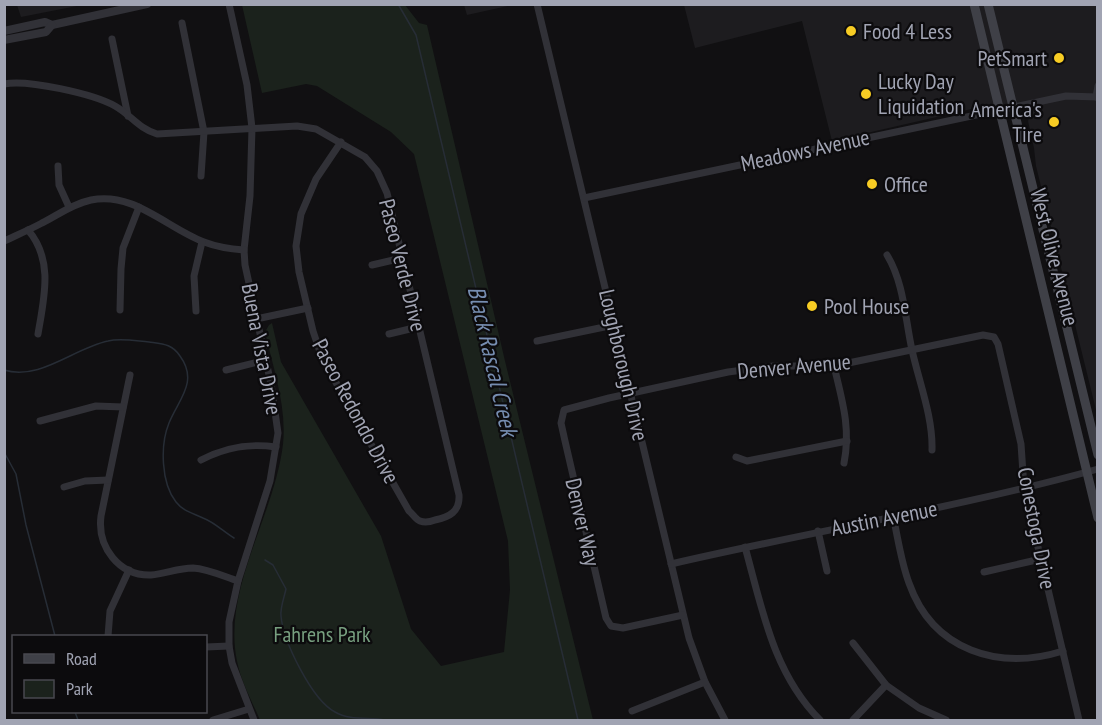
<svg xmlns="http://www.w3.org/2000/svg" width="1102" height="725" font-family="'PT Sans Narrow',sans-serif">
	<rect width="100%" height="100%" fill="#111012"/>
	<g fill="#1d1c1f">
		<path d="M17 5H82L21 17Z"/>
		<path d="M464 5V4L512 5 467 15Z"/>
		<path d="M684 5H1097V414L1036 166 1034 148 1028 121 1032 111 989 105 832 141 802 21 695 48Z"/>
	</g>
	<path fill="#1b221c" d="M242 5H405L419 23 427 25 505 361 593 720H260C252 701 241 682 237 661 222 589 275 515 283 444 287 406 273 368 265 332L269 325 272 323 281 362 381 536 411 629 441 666 504 652 510 590 508 541 414 154 391 132 317 86 306 84 262 93Z"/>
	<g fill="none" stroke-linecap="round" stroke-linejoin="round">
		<g stroke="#272d36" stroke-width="1.5">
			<path d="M398 4 416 35 578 720"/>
			<path d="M4 370C40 381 74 348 108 341 121 338 136 341 149 342 163 344 172 344 180 356 199 382 178 400 169 423 160 445 161 483 176 502 184 512 193 513 203 518 214 522 224 532 234 538"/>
			<path d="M4 452 16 474 26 525 55 636"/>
			<path d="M265 560 273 565 286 589C284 598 280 608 281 616 283 641 312 700 335 712 350 721 369 717 385 720"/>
			<path d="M75 712 78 720"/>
		</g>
		<g stroke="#313137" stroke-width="7">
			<path d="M229 4 247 85 252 128 250 196 244 250 245 265 271 384 278 433 270 481 238 581 229 622V646L232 663 254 720"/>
			<path d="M537 4 689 638 705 682 725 720"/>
			<path d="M182 23 204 132 201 176"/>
			<path d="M112 39 128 116"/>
			<path d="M4 84C27 79 94 94 115 106 131 115 138 128 157 134L297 126 316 129 365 157 377 171 387 193 459 495C460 512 449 517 435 520 430 522 425 523 420 521 416 520 413 514 409 511L322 358 313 331 299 272 296 246 301 214 316 179 341 142"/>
			<path d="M1096 97 1098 86"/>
			<path d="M58 166 59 185 69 207"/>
			<path d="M584 198 1066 96 1098 97"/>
			<path d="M28 230C54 260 44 298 38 334"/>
			<path d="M4 241C17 235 29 230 42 223 58 215 72 204 91 200 133 191 167 228 204 242 217 247 230 249 244 250"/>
			<path d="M887 255C904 283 905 318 912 350 919 382 933 417 932 450"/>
			<path d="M372 265 402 258"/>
			<path d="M120 310 121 269 123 248 139 207"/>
			<path d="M196 311 194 276 202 242"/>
			<path d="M256 319 308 308"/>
			<path d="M389 334 418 327"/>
			<path d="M537 341 614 325"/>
			<path d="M834 366C842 400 851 428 844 463"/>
			<path d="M226 370 266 360"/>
			<path d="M130 375 101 516C97 547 119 576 151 575 165 574 178 568 193 568 208 569 223 576 238 581"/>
			<path d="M40 421 96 406 123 407"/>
			<path d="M736 457 747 461 847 441"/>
			<path d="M201 460C226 447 249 443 276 447"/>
			<path d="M64 487 85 481 108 480"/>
			<path d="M893 516C898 538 901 562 909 583 933 651 999 671 1063 651"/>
			<path d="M818 531 827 571"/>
			<path d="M745 547C762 608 773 673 820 720"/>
			<path d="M671 564C813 531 957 508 1098 469"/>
			<path d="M984 572 1041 559"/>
			<path d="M683 615 623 628 611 626 606 618 565 441 561 423 564 410 609 398 728 372 773 366H834L983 335 994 337 998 344 1021 444 1024 488 1079 720"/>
			<path d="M108 636 110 611 129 570"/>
			<path d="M853 643 886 685 919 708 946 720"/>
			<path d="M206 647 229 646"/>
			<path d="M632 711 705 682"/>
			<path d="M213 720 249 709"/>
			<path d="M853 720 886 685"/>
		</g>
		<g stroke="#313137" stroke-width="8">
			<path d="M4 31 45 22 52 25 147 4"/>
			<path d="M4 40 46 32 52 25"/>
		</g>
		<g stroke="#3f4047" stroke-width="9">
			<path d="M974 4 1098 518"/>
			<path d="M988 4 1098 455"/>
		</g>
	</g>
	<g fill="#f7cc24" stroke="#0c0b0d" stroke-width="2">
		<circle cx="851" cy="31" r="6"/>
		<circle cx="1059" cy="58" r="6"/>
		<circle cx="866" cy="94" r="6"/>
		<circle cx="1054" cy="122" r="6"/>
		<circle cx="872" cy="184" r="6"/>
		<circle cx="812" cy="306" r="6"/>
	</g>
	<g text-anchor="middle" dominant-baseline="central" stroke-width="4.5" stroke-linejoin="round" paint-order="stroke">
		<g font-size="22" fill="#a1a4b3" stroke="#0c0b0d" text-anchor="start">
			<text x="863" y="31">Food 4 Less</text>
			<text x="1047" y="58" text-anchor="end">PetSmart</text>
			<text x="878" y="81">Lucky Day<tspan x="878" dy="25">Liquidation</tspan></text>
			<text x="1042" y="109" text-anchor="end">America's<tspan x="1042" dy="25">Tire</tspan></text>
			<text x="884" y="184">Office</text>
			<text x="824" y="306">Pool House</text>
		</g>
		<g font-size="22" fill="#a1a4b3" stroke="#0c0b0d">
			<text transform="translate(805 150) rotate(-12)">Meadows Avenue</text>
			<text transform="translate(1055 257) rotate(76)">West Olive Avenue</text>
			<text transform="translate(403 265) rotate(76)">Paseo Verde Drive</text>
			<text transform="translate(262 349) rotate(79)">Buena Vista Drive</text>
			<text transform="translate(624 365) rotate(77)">Loughborough Drive</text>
			<text transform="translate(794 366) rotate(-5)">Denver Avenue</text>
			<text transform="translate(356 411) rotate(62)">Paseo Redondo Drive</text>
			<text transform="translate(884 518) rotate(-11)">Austin Avenue</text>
			<text transform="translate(583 522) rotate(77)">Denver Way</text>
			<text transform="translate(1037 528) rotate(79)">Conestoga Drive</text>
		</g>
		<g font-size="22" fill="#779f7f" stroke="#0c0b0d">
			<text x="322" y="634">Fahrens Park</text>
		</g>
		<g font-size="24" font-style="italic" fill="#768db0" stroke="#0c0b0d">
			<text transform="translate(493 361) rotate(77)">Black Rascal Creek</text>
		</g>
	</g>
	<rect width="1102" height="725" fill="none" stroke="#a1a4b3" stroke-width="12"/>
	<rect x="12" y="635" width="195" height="78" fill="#0c0b0d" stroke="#48484f" stroke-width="1.5"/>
	<rect x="24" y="654" width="30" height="9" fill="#3f4047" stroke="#48484f" stroke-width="1.5"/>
	<text x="66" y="665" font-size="18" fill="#a1a4b3">Road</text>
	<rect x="24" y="680" width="30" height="18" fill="#1b221c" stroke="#48484f" stroke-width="1.5"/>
	<text x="66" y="695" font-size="18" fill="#a1a4b3">Park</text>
</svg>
